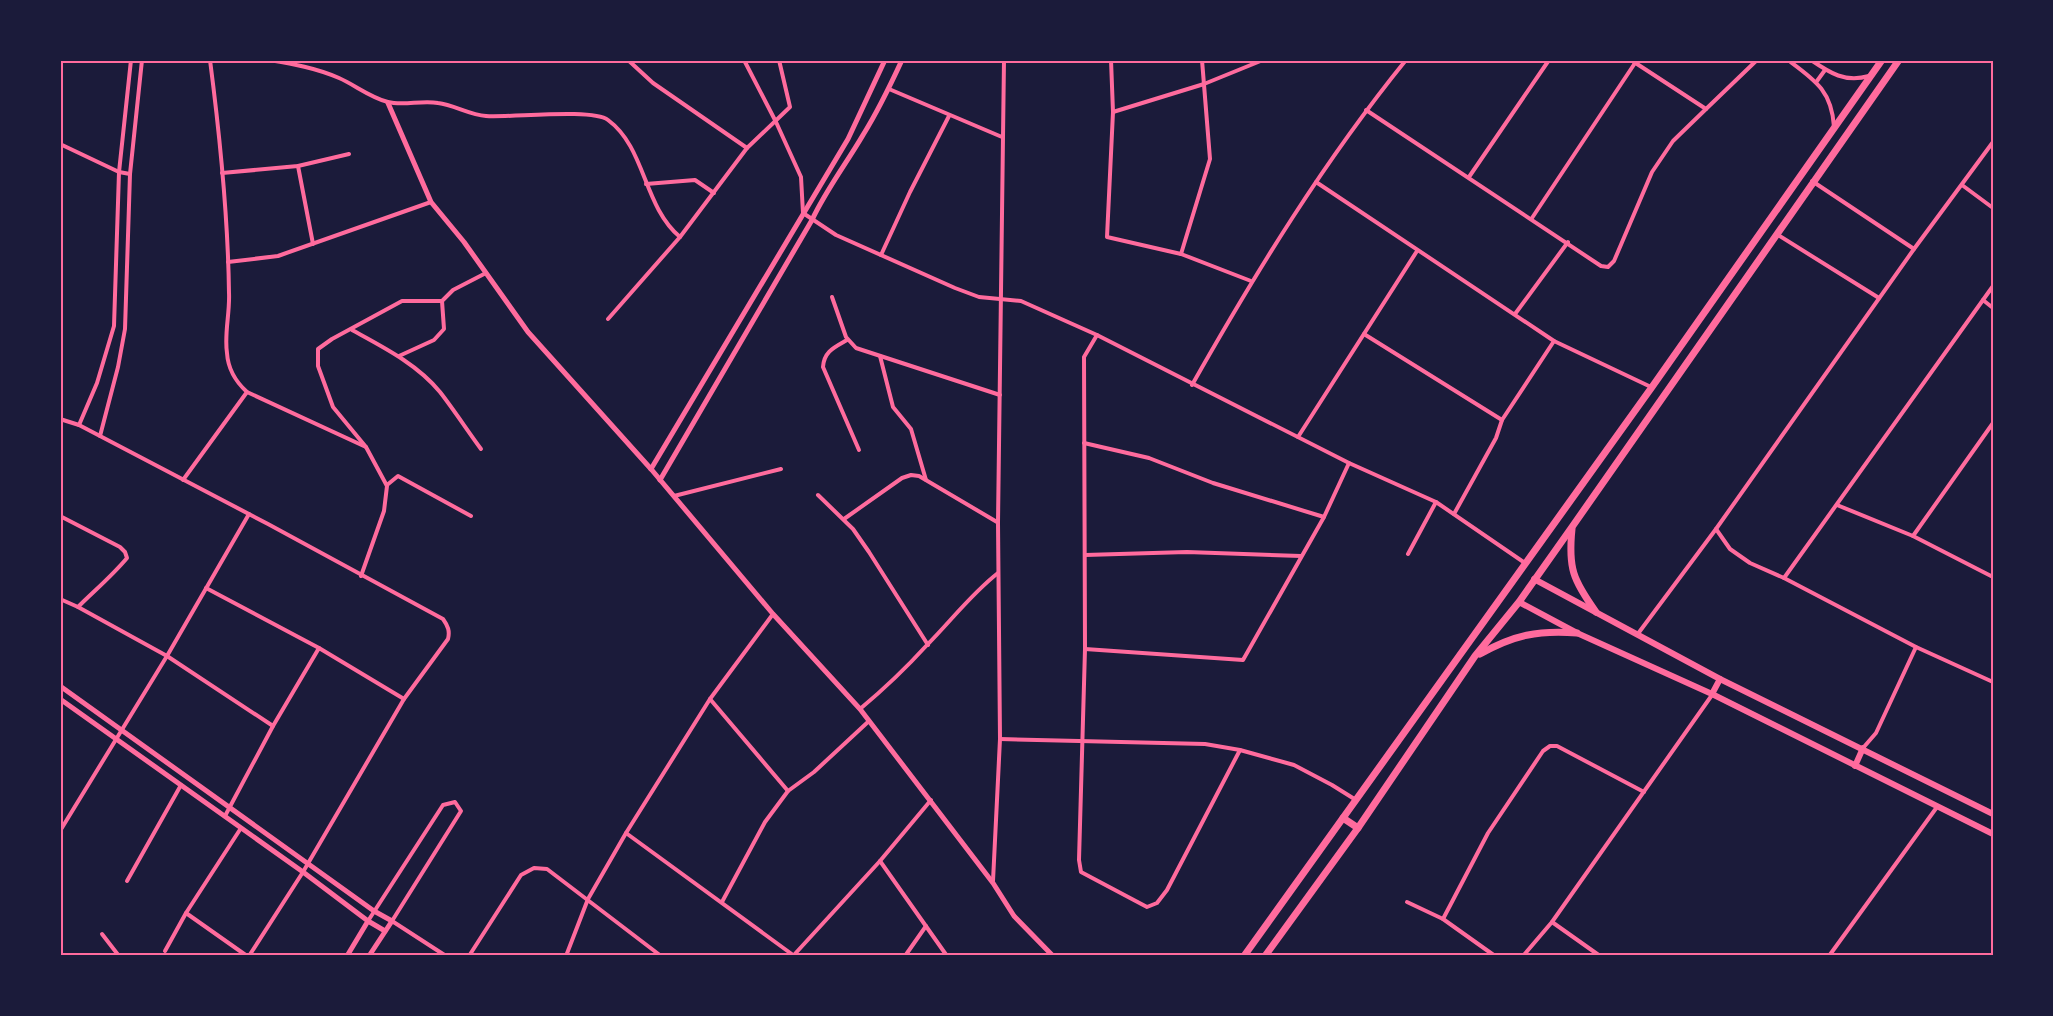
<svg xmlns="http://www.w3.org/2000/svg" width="2053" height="1016" font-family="Signika,sans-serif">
	<rect width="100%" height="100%" fill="#1b1b3a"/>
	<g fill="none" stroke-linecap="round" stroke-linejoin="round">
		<g stroke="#ff6b9d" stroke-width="4">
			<path d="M210 60C220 137 228 215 229 293 230 313 224 334 227 353 228 369 236 382 247 392L366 447"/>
			<path d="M269 60C293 64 316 68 339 78 355 85 371 98 388 102 403 106 422 100 438 103 454 105 470 115 486 116 510 118 592 108 608 120 646 148 643 206 680 237"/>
			<path d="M628 60 653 83 747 148"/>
			<path d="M744 60 776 122 801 177 803 213 836 235 955 288 979 297 1021 301 1097 335 1349 463 1436 502 1525 563"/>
			<path d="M1111 60 1113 112 1107 237 1181 254 1251 281"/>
			<path d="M1631 60 1706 109 1757 60"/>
			<path d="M1788 60C1815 80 1832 91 1834 127"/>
			<path d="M1811 60C1830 73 1845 83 1869 76"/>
			<path d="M1817 81 1825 70"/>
			<path d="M889 89 1002 137"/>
			<path d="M1366 110 1601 266 1608 267 1614 261 1652 172 1673 141 1706 109"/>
			<path d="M1113 112 1204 84 1263 60"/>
			<path d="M60 144 119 172 130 174"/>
			<path d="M298 166 313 244"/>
			<path d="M222 173 298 166 349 154"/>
			<path d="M1469 177 1549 60"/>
			<path d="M1812 181 1914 249"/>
			<path d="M1316 182 1554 341 1651 387"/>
			<path d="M646 184 695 180 714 193"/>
			<path d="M1962 185 1993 208"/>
			<path d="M1532 218 1635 63"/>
			<path d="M1778 235 1879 298"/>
			<path d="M1181 254 1210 159 1202 60"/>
			<path d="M881 255 910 192 949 116"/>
			<path d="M228 262 278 256 431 202"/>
			<path d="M832 297 846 337 856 348 1000 395"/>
			<path d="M1983 300 1993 308"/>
			<path d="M1515 314 1568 242"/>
			<path d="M608 319 680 237 747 148 790 107 779 60"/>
			<path d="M352 330C383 347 417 364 440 392 454 410 467 430 481 449"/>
			<path d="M1364 334 1502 420"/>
			<path d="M1097 335 1084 357 1085 649 1079 860 1081 872 1147 907 1157 903 1167 890 1240 750"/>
			<path d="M847 340C835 347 824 351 823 367L859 450"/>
			<path d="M399 356 434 340 444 329 442 301 453 290 486 273"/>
			<path d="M880 356 893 407 911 429 926 480"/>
			<path d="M1192 385C1256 272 1324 161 1406 60"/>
			<path d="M60 419 79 425 268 524 443 619C448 626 450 631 448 639L404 699 303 872 249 956"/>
			<path d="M79 425 97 383 114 326 119 172 131 60"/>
			<path d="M100 436 118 367 125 329 130 174 142 60"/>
			<path d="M1298 437 1417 251"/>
			<path d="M1084 443 1149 458 1213 483 1324 517"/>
			<path d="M183 480 247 392"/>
			<path d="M387 485 398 476 471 516"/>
			<path d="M818 495 853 529 869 552 928 645"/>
			<path d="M674 496 781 469"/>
			<path d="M1837 505 1913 536 1993 577"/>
			<path d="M1454 514 1496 438 1502 420 1554 341"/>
			<path d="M60 516 120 547 125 552 127 558C112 576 94 591 78 607L60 599"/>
			<path d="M844 519 902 478 911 475 919 476 997 522"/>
			<path d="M1716 529 1730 549 1750 563 1784 578 1916 647 1993 682"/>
			<path d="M1913 536 1993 423"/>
			<path d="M1408 554 1436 502"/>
			<path d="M1085 555 1187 552 1301 556"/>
			<path d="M361 576 384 511 387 486 366 447 333 407 318 366V349L332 339 402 301H442"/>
			<path d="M1784 578 1993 286"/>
			<path d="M206 588 319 648"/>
			<path d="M78 607 167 656 273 726 319 648 404 699"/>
			<path d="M1637 635 1716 529 1914 249 1993 142"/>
			<path d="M1085 649 1243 660 1324 517 1349 463"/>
			<path d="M710 699 788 791"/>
			<path d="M860 709C884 689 906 668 927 645 951 621 971 594 998 573"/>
			<path d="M1000 739 1205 744 1240 750 1294 765 1332 785 1356 800"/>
			<path d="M1863 748 1876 733 1916 647"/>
			<path d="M225 816 273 726"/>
			<path d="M241 828 186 913 247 956"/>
			<path d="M60 831 167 656 249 514"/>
			<path d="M626 833 793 955"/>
			<path d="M880 861 947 956"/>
			<path d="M127 881 181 785"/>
			<path d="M993 881 1000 739 998 523 1004 60"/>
			<path d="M722 902 765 822 788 791 814 772 869 721"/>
			<path d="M1407 902 1443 919 1495 956"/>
			<path d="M1443 919 1488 833 1543 751 1550 746H1557L1644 792"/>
			<path d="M368 921 443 805 455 802 461 811 392 921 446 956"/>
			<path d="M1552 922 1600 956"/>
			<path d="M102 934 119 956"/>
			<path d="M165 951 186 913"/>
			<path d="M469 956 521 875 534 868 547 869 661 956"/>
			<path d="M566 956 588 899 626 833 710 699 773 614"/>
			<path d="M793 956 880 861 931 800"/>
			<path d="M905 956 926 926"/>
			<path d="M1523 956 1552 922 1712 695"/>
			<path d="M1829 956 1937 807"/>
		</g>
		<g stroke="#ff6b9d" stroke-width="5">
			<path d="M388 103 431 202 464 242 528 332 651 469 773 614 860 709 993 883 1014 916 1053 956"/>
			<path d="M651 469 848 139 885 60"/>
			<path d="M660 480 812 220C826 190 846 164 863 135 878 111 890 86 902 60"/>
			<path d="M60 686 374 911 392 921 369 956"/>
			<path d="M60 699 303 872 368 921 347 956"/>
			<path d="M368 921 385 931"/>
		</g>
		<g stroke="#ff6b9d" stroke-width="6">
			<path d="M1534 579 1720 679 1993 814"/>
			<path d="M1519 602 1577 633 1712 694 1993 834"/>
			<path d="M1712 694 1720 679"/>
			<path d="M1855 766 1863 748"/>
		</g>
		<g stroke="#ff6b9d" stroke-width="7">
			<path d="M1572 529C1568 568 1573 580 1596 612"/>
			<path d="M1480 654C1514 635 1538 630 1577 633"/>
			<path d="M1343 818 1358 828"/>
			<path d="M1244 956 1652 387 1882 60"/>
			<path d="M1265 956 1358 828 1475 656 1519 602 1572 527 1899 60"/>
		</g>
	</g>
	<rect width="2053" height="1016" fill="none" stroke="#1b1b3a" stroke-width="123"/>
	<rect x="62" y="62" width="1930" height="892" fill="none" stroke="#ff6b9d" stroke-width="2"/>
</svg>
